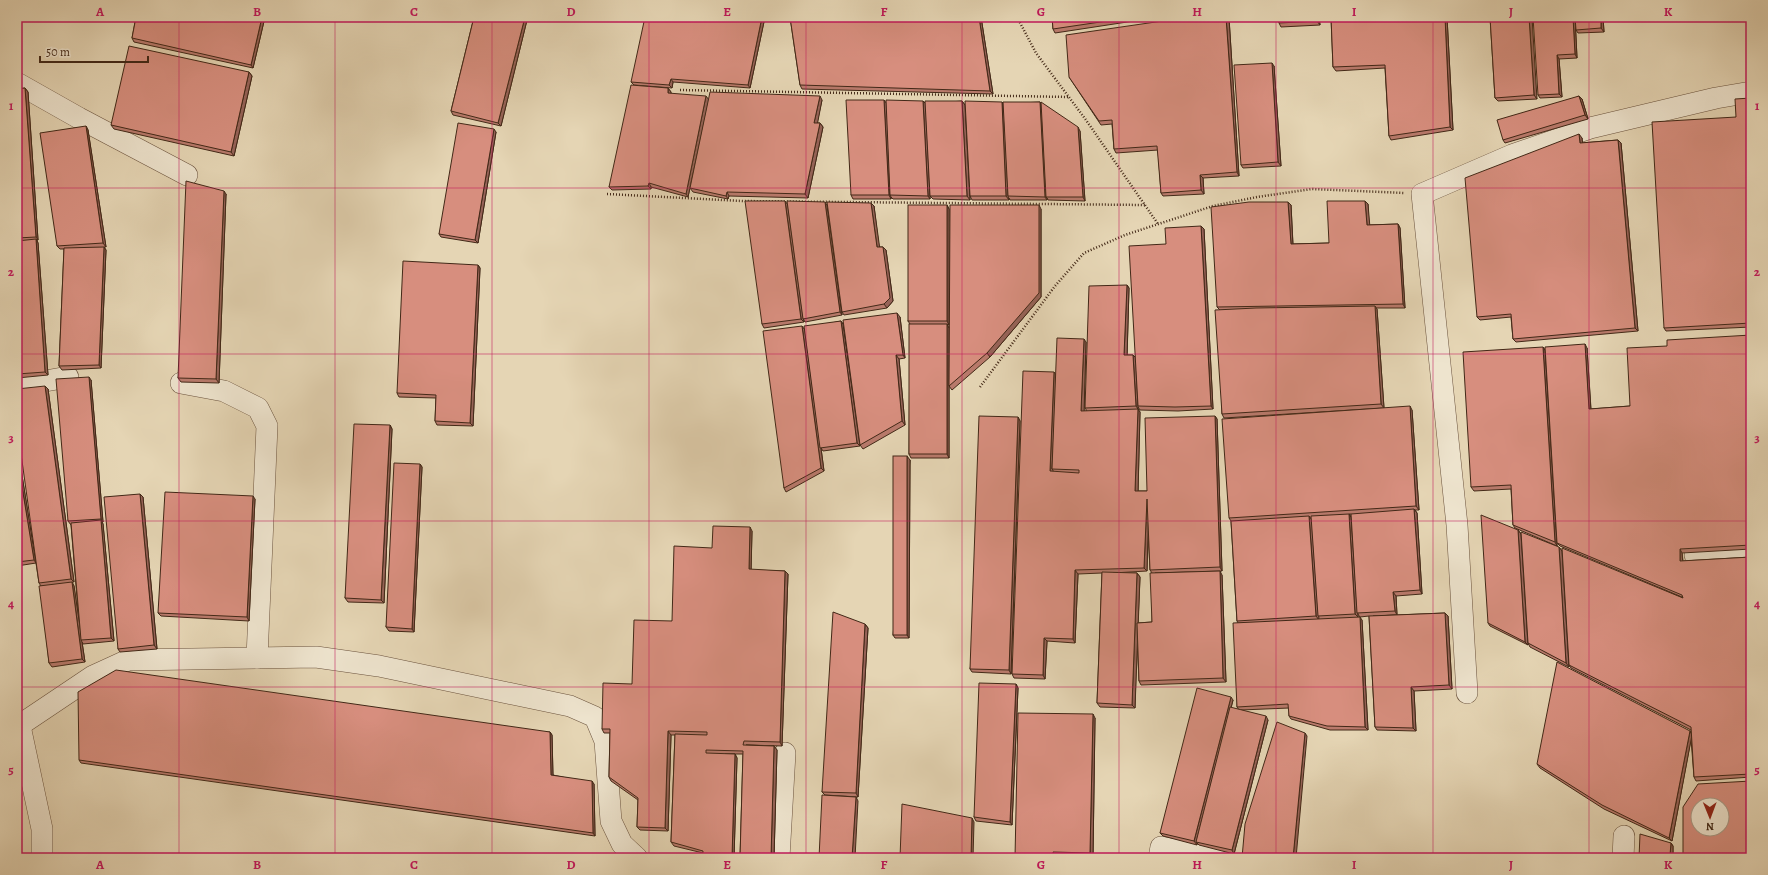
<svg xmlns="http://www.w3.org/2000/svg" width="1768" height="875" font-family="Alegreya,serif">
	<rect width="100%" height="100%" fill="#e5d5b4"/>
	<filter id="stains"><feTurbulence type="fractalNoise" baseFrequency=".005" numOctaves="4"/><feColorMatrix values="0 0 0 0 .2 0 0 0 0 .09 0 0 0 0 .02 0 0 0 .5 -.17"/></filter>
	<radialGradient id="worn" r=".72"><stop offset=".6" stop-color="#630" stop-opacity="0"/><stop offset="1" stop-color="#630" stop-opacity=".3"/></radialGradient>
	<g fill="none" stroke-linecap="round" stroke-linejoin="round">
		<defs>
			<g id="minor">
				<path d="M17 83 79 118 187 175"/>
				<path d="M181 383 224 391 258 408 267 426 257 658"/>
				<path d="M17 386 68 377"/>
				<path d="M1695 555 1751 551"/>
				<path d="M1467 693 1457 525 1422 194 1512 155 1590 128 1716 98 1751 92"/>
				<path d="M20 726 42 829V858"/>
				<path d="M17 727 93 676 128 660 316 657 379 666 570 706 595 717 605 741 611 821 622 844 637 858"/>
				<path d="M779 858 785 753"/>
				<path d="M1159 858 1161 847 1219 858"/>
				<path d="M1623 858 1624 836"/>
			</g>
		</defs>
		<use href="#minor" stroke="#6b533e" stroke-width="22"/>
		<g stroke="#422817" stroke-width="2.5" stroke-dasharray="1 2" stroke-linecap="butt">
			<path d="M1017 17 1036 53 1086 120 1158 224"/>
			<path d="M680 90 1069 97"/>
			<path d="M607 194 742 201 1145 205"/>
			<path d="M980 387 1055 286 1084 253 1125 235 1213 206 1257 197 1312 189 1405 193"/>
		</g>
		<use href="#minor" stroke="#eee4ce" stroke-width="21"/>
	</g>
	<g fill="#b97a6c" stroke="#422817" fill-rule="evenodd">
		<path d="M136 17H265L253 68 134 42 132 38Z"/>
		<path d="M474 17H528V18L525 17 527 20 501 126 453 115 451 111Z"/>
		<path d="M765 17 750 88 673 82 672 88 634 85 631 82Z"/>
		<path d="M790 17H981L993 94 802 89 800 85Z"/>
		<path d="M1052 17H1160L1055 33 1053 29Z"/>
		<path d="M1190 17H1228L1229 18 1239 176 1203 178 1204 194 1163 196 1161 193 1158 150 1116 153 1114 149 1112 124 1101 125 1069 77Z"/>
		<path d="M1279 17H1319L1320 25 1281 27 1279 23Z"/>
		<path d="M1331 17H1447L1453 130 1391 140 1389 136 1385 68 1336 71 1333 67Z"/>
		<path d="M1490 17 1537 99 1498 101 1495 98Z"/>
		<path d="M1575 17H1603L1604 32 1578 33 1576 30Z"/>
		<path d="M1575 17 1577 58 1559 59 1562 97 1540 98 1538 95Z"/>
		<path d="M1274 66 1281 166 1243 168 1241 165Z"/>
		<path d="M249 72 252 76 234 156 114 129 111 125Z"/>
		<path d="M25 88 28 92 38 240H37L38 243 48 375 17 378V89Z"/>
		<path d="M668 88 671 92V94L709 100H822L817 123H820L823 127 808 198 729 196 728 199 693 192 690 188 700 140 688 197 651 187V189L612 190 609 187Z"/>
		<path d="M1579 96 1582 99 1588 119 1505 143 1503 140Z"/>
		<path d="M1751 98V327L1666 331 1664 328 1736 117Z"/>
		<path d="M962 101 965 105 970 200 933 199 930 196V199H893L891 197V199H853L851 195 886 103 926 104Z"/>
		<path d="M1002 102 1003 104 1040 102 1041 104 1080 131 1085 201 1048 200 1047 198V200H1010L1009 198V200H972L970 196Z"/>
		<path d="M86 126 88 130 106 247H104L106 250 101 368 62 370 59 366 64 249H60L57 246Z"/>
		<path d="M496 132 478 243 441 237 439 234Z"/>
		<path d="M1582 138V143L1618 140 1621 143 1638 331 1516 342 1513 339 1511 317 1480 320 1477 317Z"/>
		<path d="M226 194 219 383 181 382 178 378Z"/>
		<path d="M788 204 827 205 842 315 805 322 803 319 804 322 764 328 762 324Z"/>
		<path d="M1368 204 1369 225 1398 224 1400 228 1405 308H1376L1377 309 1384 408 1224 418 1222 414 1220 310 1217 307 1291 205 1293 244 1329 243Z"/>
		<path d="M947 205 949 209V325H947L949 328 1041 209V297L990 357 952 390 949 386V458H911L909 454 910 324 908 321Z"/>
		<path d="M874 206 879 247H883L886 250 893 301 887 308 844 315 842 312Z"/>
		<path d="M1204 229 1213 409 1178 411 1140 410 1138 407V409L1140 412 1138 491H1147L1215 416 1217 419 1222 571 1155 573 1222 575 1226 682 1141 685 1139 681 1137 638 1135 708 1100 707 1097 703 1102 573 1078 574 1075 643 1047 641 1045 679 1014 678 1012 674 1056 374 1086 342 1084 411H1087L1085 408 1127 285 1129 288 1127 355H1133L1135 357 1166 244ZM1148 531 1150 570 1152 573V622L1138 623 1140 577 1137 573H1113L1147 571Z"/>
		<path d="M478 265 480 268 473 426 437 425 435 421 436 398 399 397 397 393Z"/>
		<path d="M900 317 905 358 899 359 905 425 863 449 860 445Z"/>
		<path d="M841 321 843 324 860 446 823 451 821 448 824 471 786 492 784 488 804 329Z"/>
		<path d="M1751 335V549L1682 553 1683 561 1751 557V777L1696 781 1694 777 1691 739 1672 841 1604 809 1540 768 1537 764 1691 733V730L1571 668 1569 665 1563 570 1569 667 1530 647 1528 643 1559 547 1562 551 1683 598 1682 597 1560 546 1557 543 1587 348 1591 409 1630 406 1667 346Z"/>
		<path d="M1543 347 1545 350 1557 546 1515 528 1513 525 1511 489 1474 491 1471 487Z"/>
		<path d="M91 380 103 522H102L103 524 114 641 83 644 82 642 85 662 52 667 49 663 41 586 39 583 36 563 17 566V444L33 545 48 389 74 582H72L74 586 79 622 71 525 68 521Z"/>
		<path d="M1412 410 1419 510H1415L1417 513 1422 594 1396 596 1397 615 1373 616 1445 613 1448 616 1452 689 1414 691 1416 731 1377 730 1375 727 1369 616 1360 617 1357 613 1351 514H1349L1351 517 1358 617 1362 620 1368 730H1330L1291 719 1289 716V708L1241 710 1268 720 1234 854 1199 845 1197 843V845L1163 836 1160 833 1233 700 1231 708 1239 710 1237 707 1238 623 1237 621 1231 521 1229 518Z"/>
		<path d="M1018 417 1020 421 1011 674 972 672 970 669Z"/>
		<path d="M390 425 392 429 384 603 348 602 345 598Z"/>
		<path d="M910 460 909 638H895L893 635Z"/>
		<path d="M420 464 422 467 414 632 389 631 386 627Z"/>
		<path d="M140 494 143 497 157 649 120 652 118 649Z"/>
		<path d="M255 499 249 621 161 616 158 613Z"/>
		<path d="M1518 530 1521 534 1528 645 1490 626 1488 623Z"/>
		<path d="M752 531 751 570 785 571 788 574 782 746 746 745 774 746 777 750 774 858H740L743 754H725H735L737 758 734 858H703V853L674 846 671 842 675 735H671L668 831 640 830 637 827 638 800 611 781 609 777 610 733H604L602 729 632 684 672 621 712 548Z"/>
		<path d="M865 624 868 628 858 797 825 795 822 792Z"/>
		<path d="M1016 684 1018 688 1012 825 976 821 974 817Z"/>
		<path d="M1095 718 1093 856H1056V858H1015Z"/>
		<path d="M550 732 552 735 553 775 594 784 595 836 81 763 79 760Z"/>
		<path d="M1671 843 1673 846V858H1639Z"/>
	</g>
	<g fill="#966358" stroke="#422817">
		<path d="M262 17H265L253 68 251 65Z"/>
		<path d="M525 17 527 20 501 126 498 123Z"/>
		<path d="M762 17H765L750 88 748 85Z"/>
		<path d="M979 17H981L993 94 990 91Z"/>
		<path d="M1226 17H1228L1229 18 1239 176 1237 172Z"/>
		<path d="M1317 17H1319L1320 25 1317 21Z"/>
		<path d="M1445 17H1447L1453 130 1450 127Z"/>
		<path d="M1529 17H1532L1537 99 1534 95Z"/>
		<path d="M1573 17H1575L1577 58 1575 54Z"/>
		<path d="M1601 17H1603L1604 32 1601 28Z"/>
		<path d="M1557 55 1559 59 1562 97 1559 94Z"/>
		<path d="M1272 63 1274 66 1281 166 1278 162Z"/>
		<path d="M249 72 252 76 234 156 231 152Z"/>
		<path d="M671 79 673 82 672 88 669 85Z"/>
		<path d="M25 88 28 92 38 240 36 237Z"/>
		<path d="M668 88 671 92 670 97 668 93Z"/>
		<path d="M706 96 709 100 688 197 686 194Z"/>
		<path d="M820 96 822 100 817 126 814 123Z"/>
		<path d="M1579 96 1582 99 1588 119 1585 115Z"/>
		<path d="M884 100 887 104 890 195 891 197V199L889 195Z"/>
		<path d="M923 101 926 104 930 199 928 196Z"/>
		<path d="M962 101 965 105 970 200 967 196Z"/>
		<path d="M1002 102 1004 105 1008 196 1009 200 1006 196Z"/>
		<path d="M1040 102 1042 106 1046 197 1047 198V200L1045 197Z"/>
		<path d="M820 123 823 127 808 198 805 194Z"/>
		<path d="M86 126 88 130 106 247 103 243Z"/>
		<path d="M1078 127 1080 131 1085 201 1083 197Z"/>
		<path d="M494 129 496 132 478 243 475 240Z"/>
		<path d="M1579 134 1582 138 1583 147 1580 143Z"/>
		<path d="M1618 140 1621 143 1638 331 1635 328Z"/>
		<path d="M1200 175 1203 178 1204 194 1201 190Z"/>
		<path d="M649 183 651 187V189L648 186Z"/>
		<path d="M224 191 226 194 219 383 216 379Z"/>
		<path d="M727 192 729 196 728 199 726 196Z"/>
		<path d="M785 201 788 205 804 322 801 319Z"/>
		<path d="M1365 201 1368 204 1370 228 1367 225Z"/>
		<path d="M825 202 827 205 842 315 840 312Z"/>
		<path d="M1288 202 1291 205 1293 247 1291 244Z"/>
		<path d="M871 203 874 206 880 250 877 247Z"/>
		<path d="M947 205 949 209V325L947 321Z"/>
		<path d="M1039 205 1041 209V297L990 357 987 353Z"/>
		<path d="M1398 224 1400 228 1405 308 1403 304Z"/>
		<path d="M1201 226 1204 229 1213 409 1211 406Z"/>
		<path d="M36 239 38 243 48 375 45 372Z"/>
		<path d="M104 247 106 250 101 368 99 365Z"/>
		<path d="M883 247 886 250 893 301 887 308 884 304Z"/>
		<path d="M478 265 480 268 473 426 470 423Z"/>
		<path d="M1127 285 1129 288 1127 359 1124 355Z"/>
		<path d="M1375 306 1377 309 1384 408 1381 404Z"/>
		<path d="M897 313 900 317 905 358 903 355Z"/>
		<path d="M841 321 843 324 860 446 857 443Z"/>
		<path d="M947 324 949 328V458L947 454Z"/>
		<path d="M802 326 805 330 824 471 821 468Z"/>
		<path d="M1084 339 1086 342 1084 414 1081 411Z"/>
		<path d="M1585 344 1587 348 1591 412 1589 409Z"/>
		<path d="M1543 347 1545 350 1557 546 1555 542Z"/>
		<path d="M896 355 899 359 905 425 902 421Z"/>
		<path d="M1133 355 1136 358 1138 409 1136 406Z"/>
		<path d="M1054 372 1057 376 1052 469 1053 470V475L1050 471Z"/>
		<path d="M89 377 91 380 103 522 101 519Z"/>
		<path d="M45 386 48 389 74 582 71 579Z"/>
		<path d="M1410 406 1412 410 1419 510 1416 506Z"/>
		<path d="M1138 409 1140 412 1138 495 1135 491Z"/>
		<path d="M1215 416 1217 419 1222 571 1220 567Z"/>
		<path d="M1018 417 1020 421 1011 674 1009 670Z"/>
		<path d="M390 425 392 429 384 603 381 600Z"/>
		<path d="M17 444 36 563 34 560 17 456Z"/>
		<path d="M907 456 910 460 909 638 907 635Z"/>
		<path d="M420 464 422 467 414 632 412 629Z"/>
		<path d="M140 494 143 497 157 649 154 645Z"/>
		<path d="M253 496 255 499 249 621 247 617Z"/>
		<path d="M1147 499 1149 503 1147 571 1144 568Z"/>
		<path d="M1414 509 1417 513 1422 594 1420 590Z"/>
		<path d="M1349 514 1351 517 1358 617 1355 614Z"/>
		<path d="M1309 516 1312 520 1319 620 1316 616Z"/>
		<path d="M101 520 103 524 114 641 111 638Z"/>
		<path d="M750 527 752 531 751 573 749 569Z"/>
		<path d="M1518 530 1521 534 1528 645 1525 642Z"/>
		<path d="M1559 547 1562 551 1569 667 1566 663Z"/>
		<path d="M1680 549 1682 553 1683 565 1680 561Z"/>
		<path d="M1075 570 1078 574 1075 643 1073 639Z"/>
		<path d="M785 571 788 574 782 746 780 742Z"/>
		<path d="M1220 571 1222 575 1226 682 1223 678Z"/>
		<path d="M1137 573 1140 577 1135 708 1132 705Z"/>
		<path d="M72 582 74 586 82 640H81L82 642 85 662 82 659Z"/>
		<path d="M1393 592 1396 596 1397 615 1395 611Z"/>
		<path d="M1445 613 1448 616 1452 689 1449 685Z"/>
		<path d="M1360 617 1362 620 1368 730 1365 727Z"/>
		<path d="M865 624 868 628 858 797 856 793Z"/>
		<path d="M1044 638 1047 641 1045 679 1043 675Z"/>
		<path d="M1016 684 1018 688 1012 825 1010 822Z"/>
		<path d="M1411 687 1414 691 1416 731 1413 728Z"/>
		<path d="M1231 697 1233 700 1197 842H1196L1197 843V845L1194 841Z"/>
		<path d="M1093 714 1095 718 1093 856 1090 853Z"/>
		<path d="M1266 716 1268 720 1234 854 1232 850Z"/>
		<path d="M668 731 671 735 668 831 665 828Z"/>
		<path d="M1690 731 1692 735 1672 841 1669 838Z"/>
		<path d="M550 732 552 735 553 778 551 775Z"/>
		<path d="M1305 733 1307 736 1296 858H1293Z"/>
		<path d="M774 746 777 750 774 858H771Z"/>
		<path d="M735 754 737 758 734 858H732Z"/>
		<path d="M592 781 594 784 595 836 593 833Z"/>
		<path d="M856 797 858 801 855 858H852Z"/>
		<path d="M972 818 974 822 973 858H971Z"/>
		<path d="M1671 843 1673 846V858L1670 855Z"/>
		<path d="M1053 852 1056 856V858H1053Z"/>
	</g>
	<g fill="#d78e7e" stroke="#422817" fill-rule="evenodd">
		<path d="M136 17H262L251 65 132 38Z"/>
		<path d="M474 17H525L498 123 451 111Z"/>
		<path d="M645 17H762L748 85 671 79 669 85 631 82Z"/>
		<path d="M790 17H979L990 91 800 85Z"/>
		<path d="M1052 17H1134L1053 29Z"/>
		<path d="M1190 17H1226L1237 172 1200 175 1201 190 1161 193 1157 146 1114 149 1112 120 1099 121 1069 77 1066 35Z"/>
		<path d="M1279 17H1317V21L1279 23Z"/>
		<path d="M1331 17H1445L1450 127 1389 136 1385 65 1333 67Z"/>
		<path d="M1490 17H1529L1534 95 1495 98Z"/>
		<path d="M1533 17H1573L1575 54 1557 55 1559 94 1538 95Z"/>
		<path d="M1575 17H1601V28L1576 30Z"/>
		<path d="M129 46 249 72 231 152 111 125Z"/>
		<path d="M1272 63 1278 162 1241 165 1234 65Z"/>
		<path d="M631 85 668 88V93L706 96 686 194 649 183 648 186 609 187Z"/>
		<path d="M25 88 36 237 17 238V89Z"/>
		<path d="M710 92 820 96 814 123H820L805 194 727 192 726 196 690 188Z"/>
		<path d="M1579 96 1585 115 1503 140 1497 120Z"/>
		<path d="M1751 98V323L1664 328 1652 122 1736 117 1735 99Z"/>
		<path d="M846 100H884L889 195H851Z"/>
		<path d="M886 100 923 101 928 196 890 195Z"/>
		<path d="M925 101H962L967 196H930Z"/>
		<path d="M965 101 1002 102 1006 196H970Z"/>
		<path d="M1003 102H1040L1045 197 1008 196Z"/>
		<path d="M1041 102 1078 127 1083 197H1046Z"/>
		<path d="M458 123 494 129 475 240 439 234Z"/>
		<path d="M86 126 103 243 57 246 40 133Z"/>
		<path d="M1579 134 1580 143 1618 140 1635 328 1513 339 1511 314 1477 317 1465 178Z"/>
		<path d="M186 181 224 191 216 379 178 378Z"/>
		<path d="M745 201H785L801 319 762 324Z"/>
		<path d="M787 201 825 202 840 312 803 319Z"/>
		<path d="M1327 201H1365L1367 225 1398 224 1403 304 1217 307 1211 207 1249 202H1288L1291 244 1329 243Z"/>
		<path d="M827 202 871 203 877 247H883L890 298 884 304 842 312Z"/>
		<rect x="908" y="205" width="39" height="116"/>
		<path d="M950 205H1039V293L987 353 949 386Z"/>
		<path d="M1201 226 1211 406 1175 407 1138 406 1129 246 1166 244 1165 228Z"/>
		<path d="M36 239 45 372 17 374V241Z"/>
		<path d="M104 247 99 365 59 366 64 248Z"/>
		<path d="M403 261 478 265 470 423 435 421 436 395 397 393Z"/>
		<path d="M1127 285 1124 355H1133L1136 406 1085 408 1089 286Z"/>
		<path d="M1375 306 1381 404 1222 414 1215 310 1256 308Z"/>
		<path d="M897 313 903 355H896L902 421 860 445 843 320Z"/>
		<path d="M841 321 857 443 820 448 804 326Z"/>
		<rect x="909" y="324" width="38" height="130"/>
		<path d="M802 326 821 468 784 488 763 331Z"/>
		<path d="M1751 335V545L1680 549V561L1751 557V774L1694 777 1691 727 1569 665 1562 548 1683 598 1682 595 1557 543 1545 347 1585 344 1589 409 1630 406 1627 348 1667 346V340Z"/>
		<path d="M1057 338 1084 339 1081 411 1138 409 1135 491H1147L1145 418 1215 416 1220 567 1150 570 1147 499 1144 568 1075 570 1073 639 1044 638 1043 675 1012 674 1023 371 1054 372 1050 471 1079 473V470L1052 469Z"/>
		<path d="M1543 347 1555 542 1513 525 1511 485 1471 487 1463 352Z"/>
		<path d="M89 377 101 519 68 521 56 379Z"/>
		<path d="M45 386 71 579 39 583 17 425V389Z"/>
		<path d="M1410 406 1416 506 1229 518 1222 419Z"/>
		<path d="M979 416 1018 417 1009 670 970 669Z"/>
		<path d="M354 424 390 425 381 600 345 598Z"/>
		<path d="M17 456 34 560 17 562Z"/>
		<rect x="893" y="456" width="14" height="179"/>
		<path d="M394 463 420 464 412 629 386 627Z"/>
		<path d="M165 492 253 496 247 617 158 613Z"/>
		<path d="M140 494 154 645 118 649 104 497Z"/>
		<path d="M1414 509 1420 590 1393 592 1395 611 1357 613 1351 514Z"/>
		<path d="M1349 514 1355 614 1318 616 1311 516Z"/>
		<path d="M1481 515 1518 530 1525 642 1488 623Z"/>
		<path d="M1309 516 1316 616 1237 621 1231 521Z"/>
		<path d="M101 520 111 638 81 640 71 523Z"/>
		<path d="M713 526 750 527 749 569 785 571 780 742 744 741 743 745 774 746 771 858H740L743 751 706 750V753L735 754 732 858H703V851L671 842 675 734 707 735V732L668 731 665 828 637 827 638 798 609 777 610 729H602L603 683 632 684 634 620 672 621 674 546 712 548Z"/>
		<path d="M1521 532 1559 547 1566 663 1528 643Z"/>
		<path d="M1220 571 1223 678 1139 681 1137 623 1152 622 1150 573Z"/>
		<path d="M1102 572 1137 573 1132 705 1097 703Z"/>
		<path d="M72 582 82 659 49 663 39 586Z"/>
		<path d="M833 612 865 624 856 793 822 792Z"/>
		<path d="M1445 613 1449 685 1411 687 1413 728 1375 727 1369 616Z"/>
		<path d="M1360 617 1365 727 1327 726 1289 716 1288 704 1237 707 1233 623Z"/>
		<path d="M1557 662 1690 731 1669 838 1602 805 1537 764Z"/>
		<path d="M116 670 550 732 551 775 592 781 593 833 79 760 78 692Z"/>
		<path d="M979 683 1016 684 1010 822 974 817Z"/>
		<path d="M1197 688 1231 697 1194 841 1160 833Z"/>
		<path d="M1230 707 1266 716 1232 850 1196 842Z"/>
		<path d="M1018 713 1093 714 1090 853 1053 852V858H1015Z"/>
		<path d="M1277 722 1305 733 1293 858H1242L1245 824Z"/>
		<path d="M1751 781V858H1683V807L1698 784ZM1698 805H1722V829H1698Z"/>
		<path d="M822 795 856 797 852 858H819Z"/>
		<path d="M902 804 972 818 971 858H900Z"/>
		<path d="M1640 834 1671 843 1670 855 1663 854V858H1639Z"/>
	</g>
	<path fill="none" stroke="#c2185b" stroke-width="1" stroke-opacity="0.55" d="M179 17V858M335 17V858M492 17V858M649 17V858M806 17V858M962 17V858M1119 17V858M1276 17V858M1433 17V858M1589 17V858M17 188H1751M17 354H1751M17 521H1751M17 687H1751"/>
	<rect width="1768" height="875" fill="none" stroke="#e5d5b4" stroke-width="44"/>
	<g transform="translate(1710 817) rotate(179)"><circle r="19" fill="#eee4ce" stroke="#a99985"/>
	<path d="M0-3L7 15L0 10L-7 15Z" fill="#8f2418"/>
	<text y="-6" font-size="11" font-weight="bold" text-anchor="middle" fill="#422817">N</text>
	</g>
	<path d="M40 56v6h108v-6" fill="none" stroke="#422817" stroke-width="2"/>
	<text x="46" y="56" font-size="12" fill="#422817" stroke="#eee4ce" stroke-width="3" paint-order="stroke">50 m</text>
	<rect x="22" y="22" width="1724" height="831" fill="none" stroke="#c2185b" stroke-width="1.5"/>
	<g font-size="13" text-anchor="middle" font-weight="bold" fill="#c2185b">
		<text x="100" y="16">A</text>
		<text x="257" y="16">B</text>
		<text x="414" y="16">C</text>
		<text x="571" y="16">D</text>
		<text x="727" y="16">E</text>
		<text x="884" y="16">F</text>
		<text x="1041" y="16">G</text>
		<text x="1197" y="16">H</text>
		<text x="1354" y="16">I</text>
		<text x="1511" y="16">J</text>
		<text x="1668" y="16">K</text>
		<text x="11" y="110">1</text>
		<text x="1757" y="110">1</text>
		<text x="11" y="276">2</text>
		<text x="1757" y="276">2</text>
		<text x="11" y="442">3</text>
		<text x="1757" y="442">3</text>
		<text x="11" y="608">4</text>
		<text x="1757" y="608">4</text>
		<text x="11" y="774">5</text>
		<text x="1757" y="774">5</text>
		<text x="100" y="869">A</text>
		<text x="257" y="869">B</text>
		<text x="414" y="869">C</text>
		<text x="571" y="869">D</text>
		<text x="727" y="869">E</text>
		<text x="884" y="869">F</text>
		<text x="1041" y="869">G</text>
		<text x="1197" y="869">H</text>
		<text x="1354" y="869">I</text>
		<text x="1511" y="869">J</text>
		<text x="1668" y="869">K</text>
	</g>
	<rect width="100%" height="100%" filter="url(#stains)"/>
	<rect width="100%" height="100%" fill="url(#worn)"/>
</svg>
